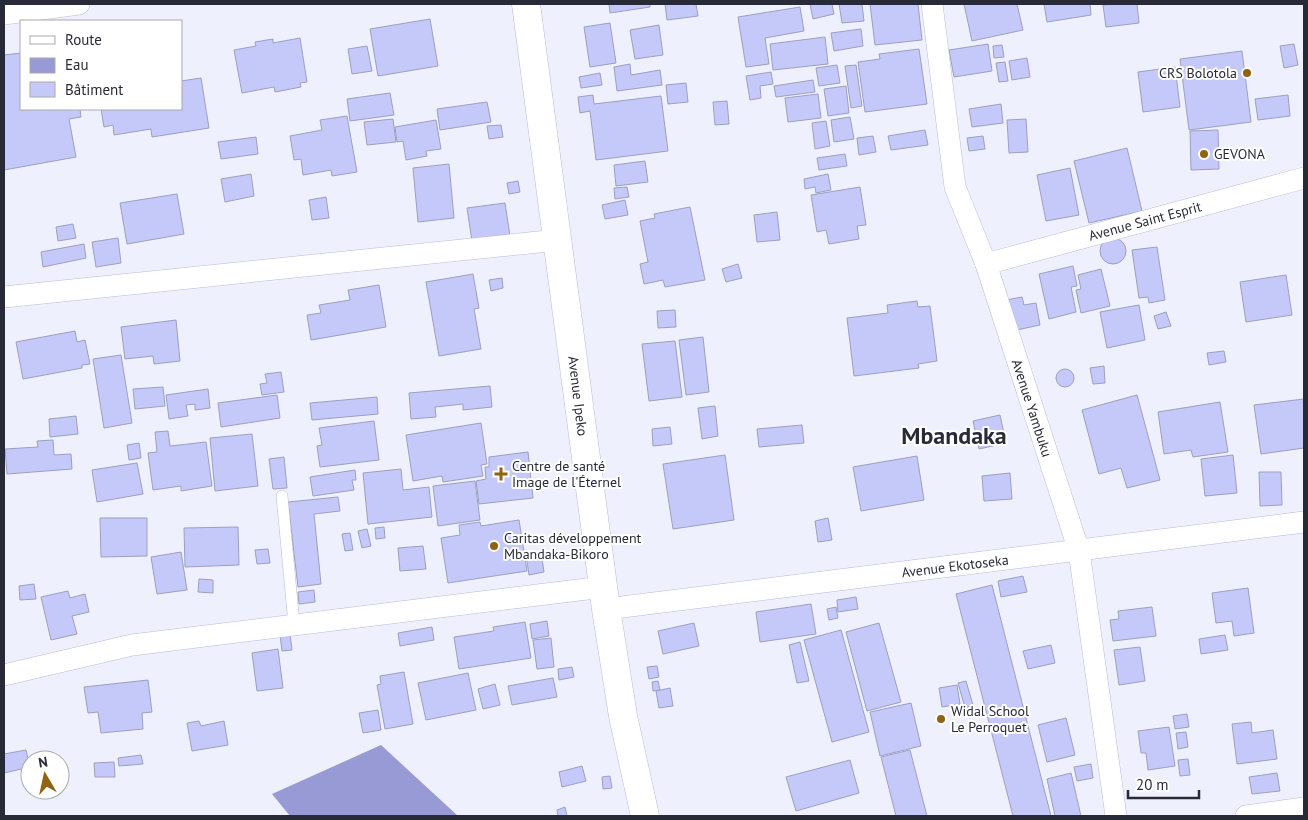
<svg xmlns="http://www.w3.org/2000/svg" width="1308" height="820" font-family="'PT Sans',sans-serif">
	<rect width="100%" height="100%" fill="#eff0fe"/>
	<path fill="#979ad4" d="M381 745 458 816H290L272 794Z"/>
	<g fill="#c5c9f9" stroke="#9d9fbf">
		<path d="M609 4H650V7L610 13Z"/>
		<path d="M665 4H696L698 16 667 20Z"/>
		<path d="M810 4H832L834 14 813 19Z"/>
		<path d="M839 4H862L864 21 842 23Z"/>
		<path d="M870 4H918L922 40 875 45Z"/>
		<path d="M964 4H1017L1023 30 972 41Z"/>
		<path d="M1044 4H1090L1091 15 1047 22Z"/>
		<path d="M1115 4H1137L1139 23 1106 27 1103 5Z"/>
		<path d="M800 7 804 31 765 38 769 64 746 67 738 17Z"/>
		<path d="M430 19 438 66 378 76 370 29Z"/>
		<path d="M610 23 616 63 590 67 584 27Z"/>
		<path d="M659 25 663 55 635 59 630 30Z"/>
		<path d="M861 29 863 46 834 51 831 33Z"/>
		<path d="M825 37 828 64 773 70 770 44Z"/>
		<path d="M300 38 307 82 300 83 301 87 275 92 274 87 242 93 234 50 256 46 255 42 273 39V43Z"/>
		<path d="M988 44 992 71 954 77 949 50Z"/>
		<path d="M1294 44 1298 65 1284 68 1280 46Z"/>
		<path d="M1002 45 1004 57 994 58 993 46Z"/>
		<path d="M367 46 372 71 352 74 348 49Z"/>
		<path d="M919 49 927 104 865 112 858 62 880 59 879 54Z"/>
		<path d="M1242 51 1251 122 1189 130 1180 59Z"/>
		<path d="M21 53V109H80L81 117 69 119 76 157 4 170V55Z"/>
		<path d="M1027 58 1030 77 1012 80 1009 61Z"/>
		<path d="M1005 62 1008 81 999 82 996 63Z"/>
		<path d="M630 64 631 75 660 70 662 85 617 91 614 67Z"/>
		<path d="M837 65 840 83 819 86 816 68Z"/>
		<path d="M856 65 862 106 851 108 845 66Z"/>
		<path d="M1175 67 1180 107 1143 112 1138 72Z"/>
		<path d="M771 72 773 84 760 86 761 98 750 100 746 76Z"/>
		<path d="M600 73 602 85 581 88 579 77Z"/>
		<path d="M201 78 209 128 152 137 151 129 114 135 113 125 104 127 101 109H181V81Z"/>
		<path d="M813 80 815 92 776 97 774 86Z"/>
		<path d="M686 83 688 102 668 104 666 85Z"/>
		<path d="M846 86 849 113 828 116 824 89Z"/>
		<path d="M390 93 394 115 350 121 347 99Z"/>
		<path d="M818 94 821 118 788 122 785 98Z"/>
		<path d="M593 95 594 104 661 96 668 151 596 160 590 111 580 113 578 97Z"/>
		<path d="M1288 95 1290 116 1258 120 1255 99Z"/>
		<path d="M727 101 729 124 715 125 713 102Z"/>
		<path d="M487 102 491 122 440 130 437 109Z"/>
		<path d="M1001 104 1003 123 972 127 969 109Z"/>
		<path d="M347 116 357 172 332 176 331 170 303 175 301 159 294 160 290 136 322 130 320 120Z"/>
		<path d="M850 117 854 139 834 142 831 120Z"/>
		<path d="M393 119 396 142 367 145 364 122Z"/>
		<path d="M1026 119 1028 152 1009 153 1007 120Z"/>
		<path d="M436 120 441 149 426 151 427 156 406 160 403 141 397 142 395 127Z"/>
		<path d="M826 121 830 146 815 149 812 123Z"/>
		<path d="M501 125 503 137 489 139 487 126Z"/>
		<path d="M925 130 928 145 891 150 888 136Z"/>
		<path d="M1218 130 1219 169 1191 170 1190 131Z"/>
		<path d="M873 136 876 152 859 155 857 138Z"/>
		<path d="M983 136 985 149 969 151 967 138Z"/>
		<path d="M256 137 258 154 221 159 218 142Z"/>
		<path d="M1127 148 1142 211 1089 223 1074 161Z"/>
		<path d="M845 154 847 166 819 170 817 158Z"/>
		<path d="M645 161 648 182 616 186 614 165Z"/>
		<path d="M449 164 454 218 418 222 413 168Z"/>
		<path d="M1070 168 1079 215 1046 221 1037 175Z"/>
		<path d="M251 174 254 196 225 202 221 179Z"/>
		<path d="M828 174 831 190 816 193 815 187 805 189 804 179Z"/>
		<path d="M518 181 520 192 509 194 507 183Z"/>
		<path d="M627 187 629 197 615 199 614 188Z"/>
		<path d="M860 187 866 225 857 226 859 239 829 244 826 230 817 232 811 195Z"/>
		<path d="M177 194 184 234 127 244 120 203Z"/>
		<path d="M326 197 329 218 312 220 309 200Z"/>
		<path d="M625 200 628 215 605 219 602 205Z"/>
		<path d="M505 203 510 236 472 241 467 208Z"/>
		<path d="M690 207 705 280 665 287 663 280 644 284 640 264 648 262 640 221 655 218 654 214Z"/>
		<path d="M777 212 780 240 757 242 754 215Z"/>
		<path d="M73 224 76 238 58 241 56 227Z"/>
		<circle cx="1113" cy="251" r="13"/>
		<path d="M118 238 121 263 96 267 92 242Z"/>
		<path d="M84 244 86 258 43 267 41 252Z"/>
		<path d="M1157 247 1165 300 1149 303 1148 297 1139 298 1132 250Z"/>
		<path d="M738 264 742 278 726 282 722 269Z"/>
		<path d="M1073 266 1077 286 1071 287 1076 312 1049 319 1039 274Z"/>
		<path d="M1101 269 1110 306 1081 313 1076 290 1081 289 1078 275Z"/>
		<path d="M473 274 479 308 474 309 481 349 439 356 426 282Z"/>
		<path d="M1286 275 1292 315 1246 322 1240 282Z"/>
		<path d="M502 278 503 288 491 291 489 280Z"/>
		<path d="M379 285 386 327 311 340 307 315 321 313 319 305 350 300 348 290Z"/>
		<path d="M1022 297 1024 305 1036 303 1040 325 1012 331 1006 300Z"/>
		<path d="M917 301 918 307 930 306 937 361 918 364 919 368 854 376 847 318 888 313 887 305Z"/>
		<path d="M1139 305 1145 340 1107 348 1100 312Z"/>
		<path d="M675 310 676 327 658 328 657 311Z"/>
		<path d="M1166 312 1171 326 1158 329 1154 316Z"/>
		<path d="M176 320 180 361 154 364 153 356 125 359 121 327Z"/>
		<path d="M75 331 77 342 85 340 90 364 82 365V368L23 379 16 342Z"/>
		<path d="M703 337 709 392 686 395 679 340Z"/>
		<path d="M675 341 682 397 649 401 642 344Z"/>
		<path d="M1224 351 1226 362 1209 365 1207 353Z"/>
		<path d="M121 355 132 423 104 428 93 359Z"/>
		<path d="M1104 366 1105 383 1093 384 1090 368Z"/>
		<circle cx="1065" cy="378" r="9"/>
		<path d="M281 372 284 392 262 395 260 384 267 383 265 374Z"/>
		<path d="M490 386 492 407 463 410V404L435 407 436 417 411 419 409 393Z"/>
		<path d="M163 387 165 406 135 409 133 389Z"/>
		<path d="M208 389 210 408 195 410V404L186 405 188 416 169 419 166 395Z"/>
		<path d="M277 395 280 418 221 427 218 403Z"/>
		<path d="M1137 395 1160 480 1127 488 1121 468 1099 474 1082 410Z"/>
		<path d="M377 397 378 414 312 420 310 403Z"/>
		<path d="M1304 399V448L1261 454 1254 405Z"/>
		<path d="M1220 402 1228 452 1193 457 1191 450 1164 454 1158 412Z"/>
		<path d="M715 406 718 436 702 439 698 408Z"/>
		<path d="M1000 415 1006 443 979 449 973 421Z"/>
		<path d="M76 416 78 434 50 437 49 419Z"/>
		<path d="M374 421 379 460 320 467 317 446 322 445 319 428Z"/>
		<path d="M481 423 487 464 481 465 483 476 443 482 442 476 413 481 406 435Z"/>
		<path d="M802 425 804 443 759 447 757 429Z"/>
		<path d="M670 427 672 444 653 446 652 429Z"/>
		<path d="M168 431 170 446 206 442 212 486 181 491V486L153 490 148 453 157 452 155 432Z"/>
		<path d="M252 434 258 486 215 491 210 438Z"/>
		<path d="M53 440 54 455 71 454 72 469 7 474 5 449 38 447 37 441Z"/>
		<path d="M139 443 141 458 129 460 127 445Z"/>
		<path d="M528 452 533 498 479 504 476 481 486 479 485 467H489V457Z"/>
		<path d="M725 455 734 520 673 529 663 464Z"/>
		<path d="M1233 455 1237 493 1205 496 1201 459Z"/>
		<path d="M917 456 924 500 861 511 853 467Z"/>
		<path d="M284 457 287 488 273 489 269 459Z"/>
		<path d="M137 463 143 494 97 502 92 470Z"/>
		<path d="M401 469 403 490 429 487 432 517 368 524 363 473Z"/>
		<path d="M355 470 356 480H352L354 490 313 496 310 477Z"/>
		<path d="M1259 472H1281L1282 505 1260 506Z"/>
		<path d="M1010 473 1012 499 984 501 982 476Z"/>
		<path d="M475 481 480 520 438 526 433 486Z"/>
		<path d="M338 497 340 511 314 514 321 584 298 587 288 502Z"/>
		<path d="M100 518H147V556L101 557Z"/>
		<path d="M828 518 832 540 818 542 815 521Z"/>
		<path d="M519 520 527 571 448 583 441 538 460 535 459 525 480 522 481 526Z"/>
		<path d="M238 527 239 565 185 567 184 528Z"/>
		<path d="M384 527 385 538 376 539 375 528Z"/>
		<path d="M367 529 371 546 362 548 358 531Z"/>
		<path d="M350 533 353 550 345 551 342 534Z"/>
		<path d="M423 546 426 569 400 571 398 548Z"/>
		<path d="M268 549 270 563 257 564 255 550Z"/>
		<path d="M181 552 187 590 157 594 151 557Z"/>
		<path d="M541 552 544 572 529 575 526 554Z"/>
		<path d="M1023 576 1027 592 1001 597 998 581Z"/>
		<path d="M199 579 213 580V593L198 592Z"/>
		<path d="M34 584 36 599 20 600 19 586Z"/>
		<path d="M992 585 1051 816H1013L956 594Z"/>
		<path d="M1248 588 1254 633 1234 636 1232 621 1216 623 1212 593Z"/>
		<path d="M314 590 315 602 299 604 298 592Z"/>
		<path d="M68 591 70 598 85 594 89 612 72 616 77 634 51 640 41 597Z"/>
		<path d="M856 597 858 609 838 612 837 600Z"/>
		<path d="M811 604 816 634 760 642 756 612Z"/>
		<path d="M836 607 838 618 829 620 827 609Z"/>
		<path d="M1152 607 1156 636 1113 641 1110 620 1119 619 1118 611Z"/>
		<path d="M547 621 549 636 532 639 530 624Z"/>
		<path d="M525 622 531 658 459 669 454 637 494 631 493 627Z"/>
		<path d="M694 623 699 646 663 654 658 631Z"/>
		<path d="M879 623 901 702 867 711 846 632Z"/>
		<path d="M432 627 434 640 400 646 398 633Z"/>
		<path d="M841 630 869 732 832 742 804 640Z"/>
		<path d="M290 634 292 650 282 651 280 635Z"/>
		<path d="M1225 635 1228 650 1201 654 1199 639Z"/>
		<path d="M551 638 554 667 537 669 533 640Z"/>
		<path d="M800 642 809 681 797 683 789 645Z"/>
		<path d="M1051 645 1055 663 1028 669 1023 651Z"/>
		<path d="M1140 647 1145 681 1119 685 1114 650Z"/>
		<path d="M278 649 283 688 257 691 252 653Z"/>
		<path d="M657 666 659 677 649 679 647 667Z"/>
		<path d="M572 667 574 677 559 680 558 669Z"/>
		<path d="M404 672 413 724 385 729 377 685 381 684 380 676Z"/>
		<path d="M468 673 476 710 426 720 418 683Z"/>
		<path d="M553 678 557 697 512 705 508 686Z"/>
		<path d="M148 680 152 712 142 713 143 729 101 733 98 712 88 713 84 687Z"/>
		<path d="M658 681 660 690 653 691 652 682Z"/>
		<path d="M966 681 973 705 965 708 958 683Z"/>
		<path d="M495 684 500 705 483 709 478 689Z"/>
		<path d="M957 685 960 704 942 707 939 688Z"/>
		<path d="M670 688 673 706 659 708 656 691Z"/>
		<path d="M911 703 921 746 880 756 870 712Z"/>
		<path d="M378 710 381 730 363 733 359 713Z"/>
		<path d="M1187 714 1189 727 1175 729 1173 716Z"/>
		<path d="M1066 718 1075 755 1047 762 1038 725Z"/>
		<path d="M199 721 201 726 224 721 228 745 192 751 187 723Z"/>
		<path d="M1251 722 1252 733 1273 730 1277 759 1237 764 1232 724Z"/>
		<path d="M1169 727 1175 766 1148 770 1146 753H1141L1138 731Z"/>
		<path d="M1186 732 1188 747 1178 749 1176 733Z"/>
		<path d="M26 750 30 767 4 773V754Z"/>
		<path d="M910 750 927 816H896L881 757Z"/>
		<path d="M141 755 143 764 119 766 118 758Z"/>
		<path d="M1188 759 1190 775 1180 776 1178 760Z"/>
		<path d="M850 760 859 793 796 811 786 777Z"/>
		<path d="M114 762 115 777H95L94 763Z"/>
		<path d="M1091 764 1093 778 1077 781 1074 767Z"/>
		<path d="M582 766 586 781 562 787 559 772Z"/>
		<path d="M1071 773 1081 816H1055L1047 779Z"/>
		<path d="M1277 773 1280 791 1252 794 1249 777Z"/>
		<path d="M610 776 612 788 603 789 602 777Z"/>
		<path d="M565 807 567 816H558L557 810Z"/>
	</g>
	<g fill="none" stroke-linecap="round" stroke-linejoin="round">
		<defs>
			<path id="service" d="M282 496 294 624"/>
			<g id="minor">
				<path d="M932 4 955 187 986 264 1079 551 1116 816"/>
				<path d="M4 14 79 4"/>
				<path d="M986 264 1304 178"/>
				<path d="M4 297 558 240"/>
				<path d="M606 609 1304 522"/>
				<path d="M4 675 132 645 603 587"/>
				<path d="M1246 816 1304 808"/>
			</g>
			<path id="tertiary" d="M526 4 606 609 623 716 645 816"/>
		</defs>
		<use href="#service" stroke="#b9bbdc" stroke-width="12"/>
		<use href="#minor" stroke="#b9bbdc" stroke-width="22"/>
		<use href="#tertiary" stroke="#b9bbdc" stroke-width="29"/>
		<use href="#service" stroke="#fff" stroke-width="11"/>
		<use href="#minor" stroke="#fff" stroke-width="21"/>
		<use href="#tertiary" stroke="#fff" stroke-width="28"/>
	</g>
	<g fill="#91620f" stroke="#fff" stroke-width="2">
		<circle cx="1247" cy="73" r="5"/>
		<circle cx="1204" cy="154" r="5"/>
		<path d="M498.5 466.5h5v5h5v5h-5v5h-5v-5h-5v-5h5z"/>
		<circle cx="494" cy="546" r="5"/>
		<circle cx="941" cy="719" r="5"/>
	</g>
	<g text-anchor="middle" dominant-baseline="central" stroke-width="4" stroke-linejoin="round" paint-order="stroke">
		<g font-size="14" fill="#292a37" stroke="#fff" text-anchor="start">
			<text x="1237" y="73" text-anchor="end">CRS Bolotola</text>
			<text x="1214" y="154">GEVONA</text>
			<text x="512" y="466">Centre de santé<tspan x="512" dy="16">Image de l'Éternel</tspan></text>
			<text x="504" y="538">Caritas développement<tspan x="504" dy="16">Mbandaka-Bikoro</tspan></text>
			<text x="951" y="711">Widal School<tspan x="951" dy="16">Le Perroquet</tspan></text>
		</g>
		<g font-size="14" fill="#292a37" stroke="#fff">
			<text transform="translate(1145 221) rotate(-15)">Avenue Saint Esprit</text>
			<text transform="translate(578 396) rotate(83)">Avenue Ipeko</text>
			<text transform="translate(1032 408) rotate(72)">Avenue Yambuku</text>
			<text transform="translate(955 566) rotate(-7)">Avenue Ekotoseka</text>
		</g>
		<g font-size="24" font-weight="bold" fill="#292a37" stroke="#fff">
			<text x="954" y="435">Mbandaka</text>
		</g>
	</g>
	<rect width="1308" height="820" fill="none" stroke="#292a37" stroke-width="10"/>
	<rect x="20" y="20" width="162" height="90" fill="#ffffff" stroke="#a9aaaf"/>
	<rect x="30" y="36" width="25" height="8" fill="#ffffff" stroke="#a9aaaf"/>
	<text x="65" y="45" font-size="15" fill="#292a37">Route</text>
	<rect x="30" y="58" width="25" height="15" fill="#979ad4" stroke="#a9aaaf"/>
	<text x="65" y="70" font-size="15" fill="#292a37">Eau</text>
	<rect x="30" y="82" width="25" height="15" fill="#c5c9f9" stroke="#a9aaaf"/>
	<text x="65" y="95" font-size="15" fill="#292a37">Bâtiment</text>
	<g transform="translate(45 775) rotate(351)"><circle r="24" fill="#ffffff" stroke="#a9aaaf"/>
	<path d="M0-4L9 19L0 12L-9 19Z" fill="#91620f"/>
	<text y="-8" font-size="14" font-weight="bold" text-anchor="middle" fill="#292a37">N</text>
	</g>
	<path d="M1128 790v8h71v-8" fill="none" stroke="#292a37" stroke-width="2.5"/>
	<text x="1136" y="790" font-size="15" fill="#292a37" stroke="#ffffff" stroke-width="4" paint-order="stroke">20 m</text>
</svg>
